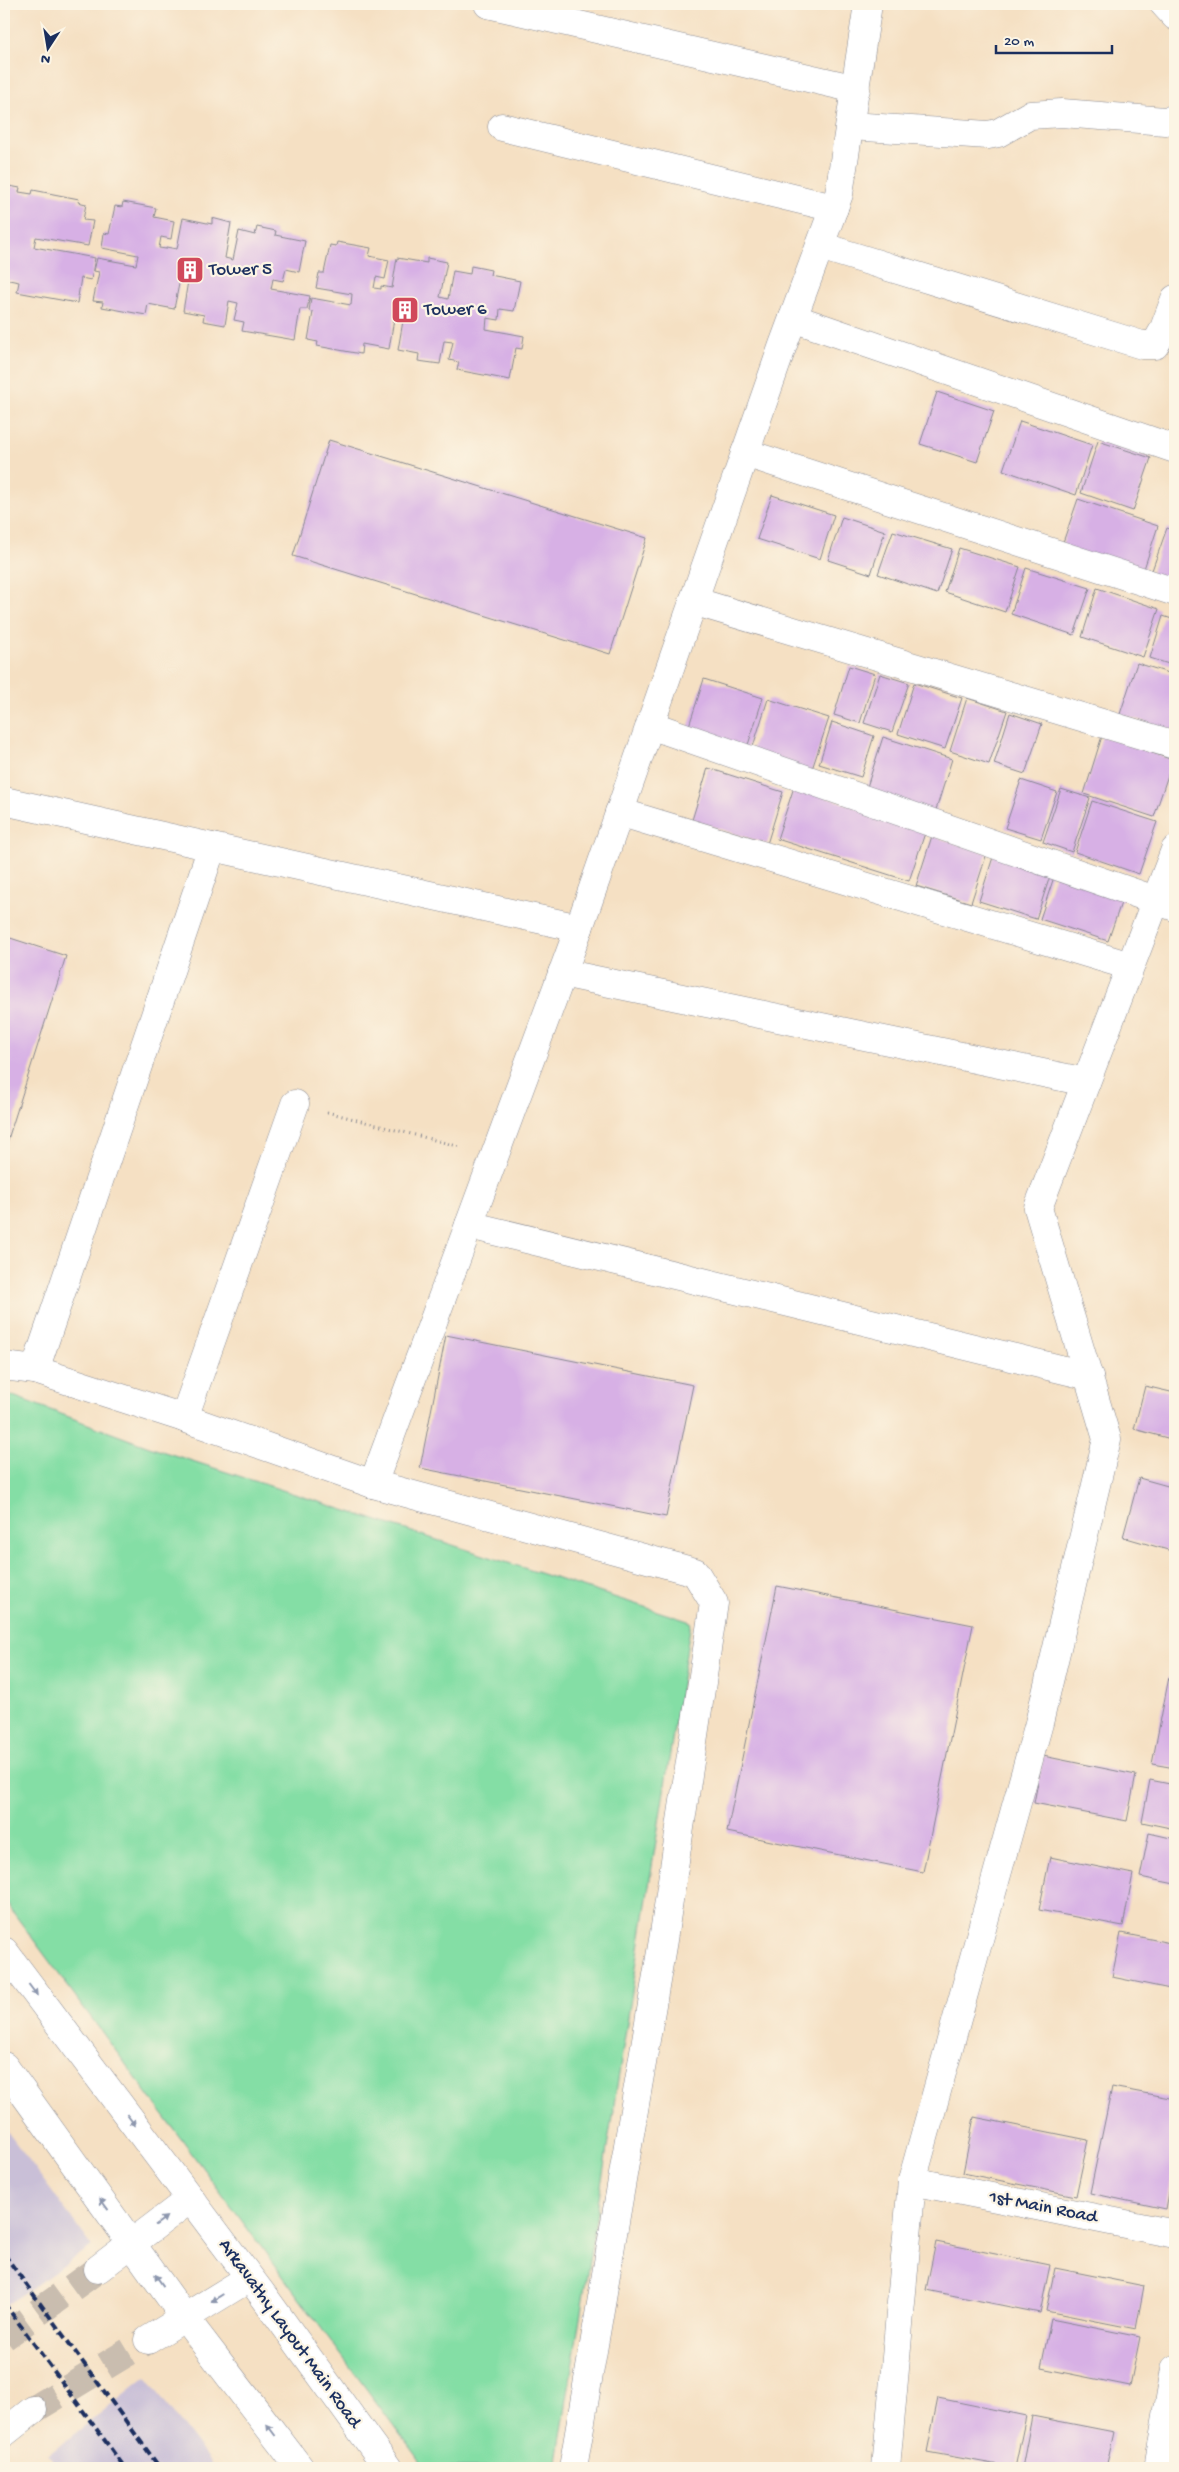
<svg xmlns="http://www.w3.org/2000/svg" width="1179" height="2472" font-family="'Gochi Hand',sans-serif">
	<rect width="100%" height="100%" fill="#fcf5e5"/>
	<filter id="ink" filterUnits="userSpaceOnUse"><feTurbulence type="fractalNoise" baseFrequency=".02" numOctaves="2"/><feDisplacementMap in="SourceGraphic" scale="10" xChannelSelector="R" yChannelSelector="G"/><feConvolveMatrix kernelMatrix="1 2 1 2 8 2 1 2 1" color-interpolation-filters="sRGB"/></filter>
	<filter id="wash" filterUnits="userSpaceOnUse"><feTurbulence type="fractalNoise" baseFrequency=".0096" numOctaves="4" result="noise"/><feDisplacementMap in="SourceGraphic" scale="20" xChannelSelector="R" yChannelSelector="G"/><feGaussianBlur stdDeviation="1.12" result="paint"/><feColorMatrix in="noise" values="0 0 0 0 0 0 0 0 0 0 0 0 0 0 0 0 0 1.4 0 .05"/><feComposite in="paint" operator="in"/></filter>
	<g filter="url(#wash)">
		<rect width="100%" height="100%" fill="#f5e0c3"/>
		<g fill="#c9bfd7">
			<path d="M4 2127 92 2246 4 2307Z"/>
			<path d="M146 2377 215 2468H58L48 2455Z"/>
		</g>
		<path fill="#84dea5" stroke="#508682" d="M4 1396H13L149 1447 691 1622 556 2468H425L4 1900Z"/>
		<g id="blocks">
			<g fill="#d7b0e5">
				<path d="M4 185 20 188 19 192 32 194 33 190 79 199 78 202 86 204 83 220 93 221 88 246 36 237 34 247 95 258 91 280 81 278 77 303 17 292 19 282 4 279Z"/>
				<path d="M123 202 156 208 154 217 174 221 171 239 161 237 159 248 166 249V247L177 249 183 218 212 224V218L231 223 225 258 233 260 239 231 255 235 257 227 276 231 275 235 305 241 299 272 286 269 283 281 273 279 271 289 310 296 307 309H300L295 340 242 331 244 322 234 320 238 303 229 301 225 325 203 321 204 315 183 311 189 275 181 274 174 309 148 304 146 315 102 307 103 302 93 301 99 272 94 271 97 258 136 265 138 255 102 248 104 233 109 234 115 206 122 207Z"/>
				<path d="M337 242 371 248 369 256 389 260 385 279 376 277 374 288 381 289V286L392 288 397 258 427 263V258L447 262 440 297 448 299 453 271 470 274 471 266 491 270 490 275 520 281 514 311 500 309 499 320 487 318 486 329 524 336 522 349 516 348 510 380 457 370 459 362 449 360 453 342 444 341 440 364 418 361 419 354 398 350 404 315 395 313 389 349 362 344 361 354 317 346 318 342 308 340 313 312 309 311 311 298 351 305 352 294 316 288 319 273H324L330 245 336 246Z"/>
				<path d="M937 392 994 411 977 462 920 444Z"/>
				<path d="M1020 421 1092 445 1076 495 1003 470Z"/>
				<path d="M329 440 647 538 610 654 293 556Z"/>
				<path d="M1098 441 1151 458 1133 511 1081 493Z"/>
				<path d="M772 495 834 515 820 559 757 539Z"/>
				<path d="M1078 499 1158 526 1142 575 1061 548Z"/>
				<path d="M842 517 885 531 871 574 828 560Z"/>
				<path d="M1167 528 1175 531V584L1150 576Z"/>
				<path d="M893 531 952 549 937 594 878 574Z"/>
				<path d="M959 548 1020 567 1005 612 945 592Z"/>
				<path d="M1026 568 1090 588 1074 635 1011 614Z"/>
				<path d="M1097 588 1159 609 1143 657 1082 637Z"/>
				<path d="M1163 616 1175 620V666L1150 658Z"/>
				<path d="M1137 663 1175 675V731L1120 714Z"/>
				<path d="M849 666 875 674 860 723 834 715Z"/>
				<path d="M880 674 909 683 892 732 864 723Z"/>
				<path d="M704 679 763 698 746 751 687 732Z"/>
				<path d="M914 683 962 698 945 749 898 734Z"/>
				<path d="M967 698 1007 711 989 764 950 751Z"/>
				<path d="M768 699 829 718 811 772 751 753Z"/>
				<path d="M1010 713 1042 724 1025 774 994 764Z"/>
				<path d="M832 722 874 736 861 777 819 764Z"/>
				<path d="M1102 736 1173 760 1154 817 1084 794Z"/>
				<path d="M883 737 952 759 935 813 866 790Z"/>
				<path d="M708 768 783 792 767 844 692 820Z"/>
				<path d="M1021 780 1057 792 1041 839 1005 828Z"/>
				<path d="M794 787 926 830 909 881 777 839Z"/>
				<path d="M1061 789 1090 798 1072 852 1043 842Z"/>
				<path d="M1092 801 1157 822 1139 874 1075 852Z"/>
				<path d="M932 836 987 853 971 903 916 886Z"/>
				<path d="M994 854 1051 873 1036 919 979 901Z"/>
				<path d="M1055 874 1123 897 1108 941 1040 919Z"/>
				<path d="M4 936 66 956 4 1152Z"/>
				<path d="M446 1335 693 1385 666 1517 420 1468Z"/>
				<path d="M1145 1386 1175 1393V1421L1171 1439 1134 1429Z"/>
				<path d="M1139 1478 1175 1488V1552L1123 1537Z"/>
				<path d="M777 1586 973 1625 923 1872 727 1832Z"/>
				<path d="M1169 1677 1175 1678V1768L1152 1764Z"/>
				<path d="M1043 1756 1136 1775 1127 1821 1034 1803Z"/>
				<path d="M1150 1780 1175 1785V1829L1142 1822Z"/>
				<path d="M1149 1833 1175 1839V1884L1140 1877Z"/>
				<path d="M1050 1857 1133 1874 1123 1926 1039 1910Z"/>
				<path d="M1121 1933 1175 1944V1990L1112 1977Z"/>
				<path d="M1112 2087 1175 2099V2160L1166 2209 1090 2193Z"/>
				<path d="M974 2117 1088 2140 1076 2196 963 2173Z"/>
				<path d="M936 2242 1050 2265 1040 2313 926 2290Z"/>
				<path d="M1055 2268 1144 2286 1136 2329 1046 2311Z"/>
				<path d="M1051 2319 1140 2337 1130 2386 1041 2368Z"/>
				<path d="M938 2398 1026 2416 1015 2468 927 2452Z"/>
				<path d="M1032 2416 1114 2432 1106 2468H1022Z"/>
			</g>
		</g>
	</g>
	<g filter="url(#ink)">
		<use href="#blocks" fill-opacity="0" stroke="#888890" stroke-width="1"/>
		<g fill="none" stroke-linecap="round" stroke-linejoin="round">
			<g stroke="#c9bdaf" stroke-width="28" stroke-dasharray="28 14" stroke-linecap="butt">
				<path d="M4 2337 98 2269"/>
				<path d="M33 2410 148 2340"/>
			</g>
			<defs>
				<g id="street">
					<path d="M488 4 856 89"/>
					<path d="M850 126 988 135 998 133 1030 115 1062 113 1165 121 1175 119"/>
					<path d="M502 127 834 208"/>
					<path d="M820 246 1142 345H1155L1163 331 1175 299"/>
					<path d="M793 318 1175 449"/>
					<path d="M745 453 1175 592"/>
					<path d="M693 601 1175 745"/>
					<path d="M650 725 1175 907"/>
					<path d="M4 801 579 928"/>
					<path d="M619 812 1130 966"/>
					<path d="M562 973 1086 1082"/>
					<path d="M469 1225 1089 1376"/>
					<path d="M4 1366 35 1370 184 1418 373 1484 579 928 783 345 839 194 868 4"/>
					<path d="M35 1370 212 847"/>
					<path d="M184 1418 295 1104"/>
					<path d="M373 1484 695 1572 714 1603 663 1940 573 2468"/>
					<path d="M912 2181 1175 2234"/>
					<path d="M886 2468 912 2181 1039 1723 1107 1439 1038 1208 1175 850"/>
					<path d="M1158 2468 1175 2369"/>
				</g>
				<g id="secondary">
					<path d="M1164 4 1175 16"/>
					<path d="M4 1951 265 2298 388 2468"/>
					<path d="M4 2066 185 2318 300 2468"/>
					<path d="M98 2269 190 2199"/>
					<path d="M148 2340 249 2278"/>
					<path d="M4 2433 33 2410"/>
				</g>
			</defs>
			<use href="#street" stroke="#888890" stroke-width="29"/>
			<use href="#secondary" stroke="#888890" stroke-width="29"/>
			<path stroke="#888890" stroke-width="3" stroke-dasharray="1 4" stroke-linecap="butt" d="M327 1112 461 1147"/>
			<use href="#street" stroke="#fff" stroke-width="28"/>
			<use href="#secondary" stroke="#fff" stroke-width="28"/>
			<g stroke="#1b2f5e" stroke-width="4" stroke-dasharray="8 4" stroke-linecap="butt">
				<path d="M4 2254 160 2468"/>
				<path d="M4 2303 125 2468"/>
			</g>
		</g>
		<defs><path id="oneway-solid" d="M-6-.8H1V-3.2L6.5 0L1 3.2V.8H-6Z" transform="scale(1.25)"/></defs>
		<g fill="#8d97ae">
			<use href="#oneway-solid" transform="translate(33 1990) rotate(53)"/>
			<use href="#oneway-solid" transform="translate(131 2120) rotate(53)"/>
			<use href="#oneway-solid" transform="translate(104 2204) rotate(-126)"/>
			<use href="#oneway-solid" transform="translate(161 2221) rotate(-37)"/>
			<use href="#oneway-solid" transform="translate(159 2280) rotate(-126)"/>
			<use href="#oneway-solid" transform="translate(217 2298) rotate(148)"/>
			<use href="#oneway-solid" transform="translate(271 2430) rotate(-127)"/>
		</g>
	</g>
	<defs>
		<symbol id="building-square" viewBox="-11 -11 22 22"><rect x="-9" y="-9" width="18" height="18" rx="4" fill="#d1495b" stroke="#fcf5e5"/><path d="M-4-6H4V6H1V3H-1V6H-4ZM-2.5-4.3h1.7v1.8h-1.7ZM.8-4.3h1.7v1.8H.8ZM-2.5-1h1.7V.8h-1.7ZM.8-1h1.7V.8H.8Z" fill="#fff"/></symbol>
	</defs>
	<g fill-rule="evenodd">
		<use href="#building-square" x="174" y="254" width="32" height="32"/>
		<use href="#building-square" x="389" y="294" width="32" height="32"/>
	</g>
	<g text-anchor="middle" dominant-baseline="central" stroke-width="4.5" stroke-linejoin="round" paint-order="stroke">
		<g font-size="19" fill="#1b2f5e" stroke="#fcf5e5" text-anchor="start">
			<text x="209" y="270">Tower 5</text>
			<text x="424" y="310">Tower 6</text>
		</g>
		<g font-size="19" fill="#1b2f5e" stroke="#fcf5e5">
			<text transform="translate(1043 2208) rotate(11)">1st Main Road</text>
			<text transform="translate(289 2334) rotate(54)">Arkavathy Layout Main Road</text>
		</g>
	</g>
	<rect width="1179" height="2472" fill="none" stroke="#fcf5e5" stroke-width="20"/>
	<g transform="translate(48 48) rotate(192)" stroke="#fcf5e5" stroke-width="4" paint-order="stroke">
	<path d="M0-4L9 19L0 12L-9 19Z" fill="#1b2f5e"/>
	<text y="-8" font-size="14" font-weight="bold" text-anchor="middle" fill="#1b2f5e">N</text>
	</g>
	<path d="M996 45v8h116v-8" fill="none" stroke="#1b2f5e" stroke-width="2.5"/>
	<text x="1004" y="45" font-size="15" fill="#1b2f5e" stroke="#fcf5e5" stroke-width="4" paint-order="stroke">20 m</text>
</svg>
